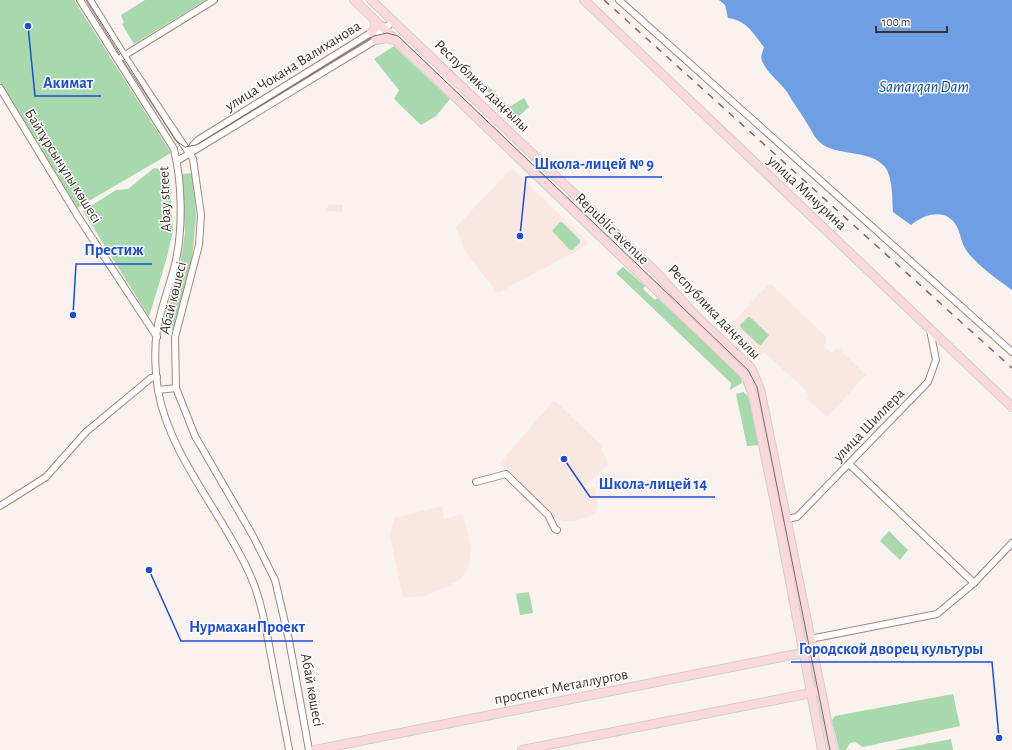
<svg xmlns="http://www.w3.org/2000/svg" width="1012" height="750" font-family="'Alegreya Sans',sans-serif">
	<rect width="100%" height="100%" fill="#f9f2ef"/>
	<path fill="#fde4db" d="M329 204 343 205V212L326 211Z"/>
	<g fill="#f9e7e1">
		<path d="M512 168 589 244 498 293 466 253 456 227Z"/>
		<path d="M770 283 827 338 824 347 831 353 837 347 866 375 827 417 807 399 809 396 805 390 770 357 764 353 761 356 729 326Z"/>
		<path d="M554 400 600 444 608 465 581 489 586 493 594 486 598 505 597 511 586 518 573 521H563L555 518 500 463Z"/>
		<path d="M442 506 444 519 463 514 471 548 469 566 461 579 450 585 425 596 403 598 390 536 394 518Z"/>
	</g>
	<g fill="#a7d9ac">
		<path d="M0 0H74L171 153 77 208 0 82Z"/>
		<path d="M145 0H206L134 44 122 24 124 23 121 15Z"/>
		<path d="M394 46 450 99 436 116 421 125 394 99 399 90 374 59Z"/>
		<path d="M483 81 509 107 524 98 529 107 516 119 479 83Z"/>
		<path d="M154 168 169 170 173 231 167 257 149 317 83 211 116 190 128 189Z"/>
		<path d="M193 173 196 217 192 259 174 330 167 328 161 330 180 265 185 233 181 174Z"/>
		<path d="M560 222H562L580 240V242L573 250H570L552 231Z"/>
		<path d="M623 267 645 286 643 289 655 300 657 298 741 376 742 383 730 390 731 383 616 273Z"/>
		<path d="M748 317H750L769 335 761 345H759L741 328 740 325Z"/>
		<path d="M743 392C755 398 757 433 760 445L747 446 736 394Z"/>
		<path d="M889 531 908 550 900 560 880 541Z"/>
		<path d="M529 592 533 613 520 615 516 594Z"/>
		<path d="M953 694 960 726 863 747 855 742 850 743 846 750H839L832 720 835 716Z"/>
		<path d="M951 739 953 750H895Z"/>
	</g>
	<path fill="#6e9fe5" d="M719 0H1012V290C997 279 981 268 969 254 961 244 962 239 958 229 949 207 925 213 911 225L893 212C892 199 893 175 884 166 871 151 841 155 825 146 815 140 814 134 808 125 802 114 793 103 787 92 780 82 767 73 762 61 760 57 763 51 764 47 753 33 746 20 728 18L725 5Z"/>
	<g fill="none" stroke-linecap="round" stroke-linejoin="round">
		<defs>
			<g id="minor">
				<path d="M80 0 174 149C182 182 183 227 176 260 171 283 161 306 157 330 154 350 155 370 158 390 169 456 225 516 251 577 263 605 267 636 273 666 278 694 284 722 289 750"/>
				<path d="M90 0 129 63 193 159 201 215 199 245 175 337 176 388 195 436 253 536 275 580 289 640 309 750"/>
				<path d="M619 0 1012 352"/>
				<path d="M122 57 214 0"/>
				<path d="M0 88 77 215 157 337"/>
				<path d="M190 153 193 145 198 140 372 32 383 29 393 22"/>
				<path d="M177 161 376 40 383 29"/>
				<path d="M158 390 176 388"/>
				<path d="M849 464 974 583"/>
				<path d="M476 482 506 474 548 515 555 529 557 530"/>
				<path d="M0 506 46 477 86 432 151 378 157 377"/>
				<path d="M786 519 797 517 928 382 936 360 930 330"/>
				<path d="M810 639 937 614 974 583 1012 543"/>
			</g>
			<g id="major">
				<path d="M354 0 746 376 753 396 778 518 822 750"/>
				<path d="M371 0 656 272 698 318 751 368 760 389 766 418 833 750"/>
				<path d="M584 0 1012 407"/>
				<path d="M372 32 375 28V21"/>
				<path d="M376 40 386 38 394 40"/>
				<path d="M315 750 807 652"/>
				<path d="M522 750 816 692"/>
			</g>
		</defs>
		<use href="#minor" stroke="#a68579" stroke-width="8"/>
		<use href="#major" stroke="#d1cecc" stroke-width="10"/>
		<use href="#minor" stroke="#fff" stroke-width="6"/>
		<use href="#major" stroke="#fad9dc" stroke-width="8"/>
		<path stroke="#776c67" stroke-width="1" d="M87 0 176 141 185 147 196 145 374 36 387 33 398 36 748 370 757 387 830 750"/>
		<path stroke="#776c67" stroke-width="1.5" stroke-dasharray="7 7" stroke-linecap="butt" d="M604 0 1012 368"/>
	</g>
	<g text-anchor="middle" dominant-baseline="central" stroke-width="3" stroke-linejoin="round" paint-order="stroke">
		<g font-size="15" fill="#3f312c" stroke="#fff">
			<text transform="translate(293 66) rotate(-32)">улица Чокана Валиханова</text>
			<text transform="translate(482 86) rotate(44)">Республика даңғылы</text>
			<text transform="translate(63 166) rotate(58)">Байтұрсынұлы көшесі</text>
			<text transform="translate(807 193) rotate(43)">улица Мичурина</text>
			<text transform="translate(165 199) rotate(-92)">Abay street</text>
			<text transform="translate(612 229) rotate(44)">Republic avenue</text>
			<text transform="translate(173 298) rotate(-76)">Абай көшесі</text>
			<text transform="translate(714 312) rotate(46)">Республика даңғылы</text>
			<text transform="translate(869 425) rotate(-46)">улица Шиллера</text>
			<text transform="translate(561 687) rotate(-11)">проспект Металлургов</text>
			<text transform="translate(312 690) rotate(80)">Абай көшесі</text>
		</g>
		<g font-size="16" font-style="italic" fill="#094c9d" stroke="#fff">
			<text x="924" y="87">Samarqan Dam</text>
		</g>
	</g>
	<path fill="none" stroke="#1d4ed8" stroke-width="1.5" d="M28 26L35 96H101M520 236L526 177H662M73 315L76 264H152M564 459L590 497H715M149 570L181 641H313M999 738L992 662H791"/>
	<g fill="#1d4ed8" stroke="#fff" stroke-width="1.5">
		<circle cx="28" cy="26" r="4"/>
		<circle cx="520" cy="236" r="4"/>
		<circle cx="73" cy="315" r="4"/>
		<circle cx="564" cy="459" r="4"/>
		<circle cx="149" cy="570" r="4"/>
		<circle cx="999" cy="738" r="4"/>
	</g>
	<g font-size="16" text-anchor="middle" font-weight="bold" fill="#1d4ed8" stroke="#fff" stroke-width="3" stroke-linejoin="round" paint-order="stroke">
		<text x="68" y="88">Акимат</text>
		<text x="594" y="169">Школа-лицей № 9</text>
		<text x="114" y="255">Престиж</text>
		<text x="653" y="489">Школа-лицей 14</text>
		<text x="247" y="632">НурмаханПроект</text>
		<text x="891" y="654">Городской дворец культуры</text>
	</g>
	<path d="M876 26v6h71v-6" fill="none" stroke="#3f312c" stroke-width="2"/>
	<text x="882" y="26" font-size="12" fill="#3f312c" stroke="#ffffff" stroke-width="3" paint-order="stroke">100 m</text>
</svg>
